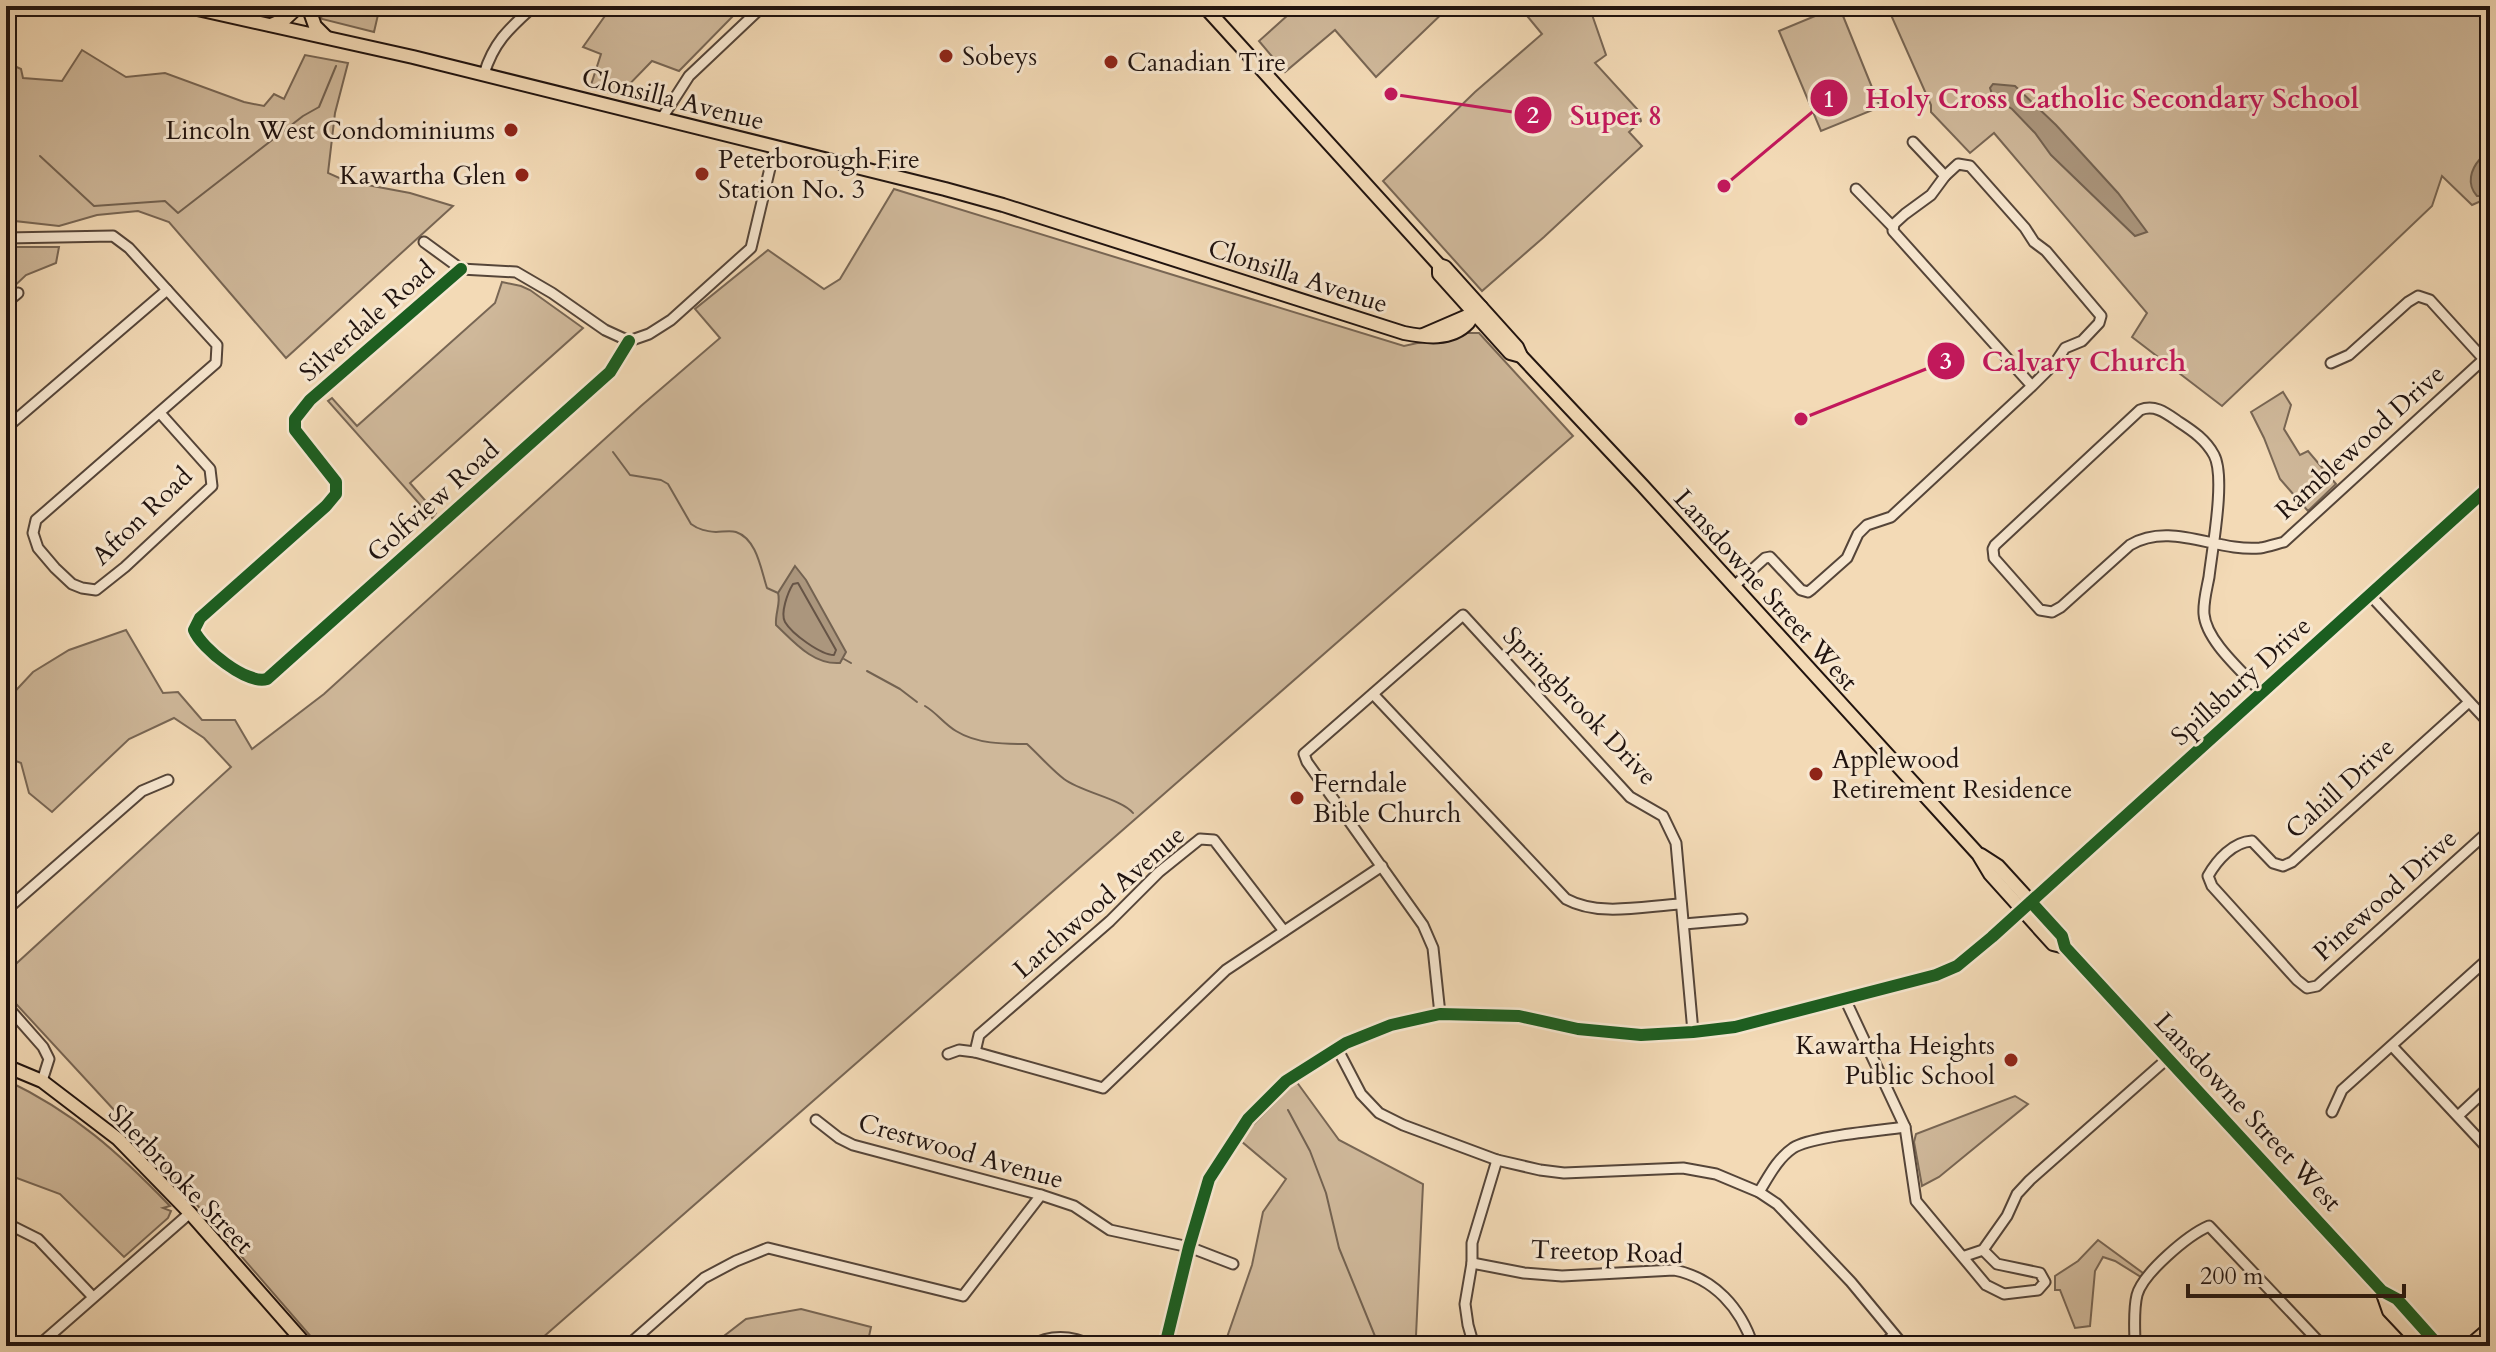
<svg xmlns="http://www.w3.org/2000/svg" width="2496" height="1352" font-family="Cardo,serif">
	<rect width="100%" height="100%" fill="#f3dab6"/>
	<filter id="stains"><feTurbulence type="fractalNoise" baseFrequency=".0025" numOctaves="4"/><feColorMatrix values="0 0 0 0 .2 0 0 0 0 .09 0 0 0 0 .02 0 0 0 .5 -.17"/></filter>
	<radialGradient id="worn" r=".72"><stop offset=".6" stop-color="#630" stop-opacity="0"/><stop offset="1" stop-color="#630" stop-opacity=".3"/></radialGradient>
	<g fill="#cfb89a" stroke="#786654" stroke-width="2">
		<path d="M319 6H380L374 32 322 19 317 10Z"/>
		<path d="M612 6H730L738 11 679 71 652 61 619 95 590 88 601 54 583 47Z"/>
		<path d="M1298 6H1450L1376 77 1335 30 1285 72 1259 41Z"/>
		<path d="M1519 6H1589L1606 55 1595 63 1638 110 1641 121 1629 132 1642 146 1544 237 1482 291 1383 181 1475 92 1542 34Z"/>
		<path d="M1839 6 1880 107 1821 131 1779 31Z"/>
		<path d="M1887 6H2490V197L2472 205 2442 176 2432 206 2222 406 2132 337 2147 313 1994 133 1970 153 1931 112V105Z"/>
		<path d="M82 50 126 77 165 73 244 102 264 106 274 94 284 99 305 55 348 63 335 113 328 173 346 181 410 193 453 206 286 358 169 222 138 211 97 215 59 226 6 220V62L21 69 23 78 62 81Z"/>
		<path d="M894 189 1404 346 1463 333H1479L1573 436 533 1346H319L127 1124 6 993V973L231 767 204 738 174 718 129 739 52 812 29 793 21 763 6 757V701L33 672 69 650 126 630 163 693 178 692 202 720H235L252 749 324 694 641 406 720 338 695 309 768 250 824 289 840 279Z"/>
		<path d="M6 247H59L56 263 26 275 6 294Z"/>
		<path d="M502 282 521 286 530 290 583 328 410 483 436 513 432 518 328 401 332 398 357 426 495 303Z"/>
		<path d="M2283 392 2291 405 2284 429 2300 455 2308 451 2336 484 2308 511 2280 479 2264 438 2251 412Z"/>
		<path d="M6 1080C75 1113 118 1152 170 1206L163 1208 171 1211 168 1218 124 1257 60 1194 6 1174Z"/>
		<path d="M1296 1081 1339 1140 1423 1184 1416 1336 1419 1346H1224L1252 1265 1263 1212 1286 1179 1241 1141 1253 1125Z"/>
		<path d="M2015 1096 2028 1104 1939 1177 1922 1186 1914 1142 1916 1134Z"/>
		<path d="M2098 1240 2143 1273 2141 1277 2115 1261 2103 1257 2095 1271 2090 1326 2075 1328 2060 1290H2055V1276L2078 1261Z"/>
		<path d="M801 1309 871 1327 867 1346H711L746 1319Z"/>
	</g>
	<g fill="#ab967d" stroke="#736251" stroke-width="2">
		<path d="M1993 84 2015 86 2056 125 2118 193 2147 232 2135 236 2051 155 2035 133 2012 109 1993 97 1990 88Z"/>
		<path d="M2490 158V196H2477C2466 184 2471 169 2480 159Z"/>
		<path d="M795 566 806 580 846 652 840 663C813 665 794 642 776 625 775 613 781 603 778 593Z"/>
	</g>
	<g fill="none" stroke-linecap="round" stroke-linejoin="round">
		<path stroke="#665446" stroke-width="2" d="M798 583 836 650 834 655C821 655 792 634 785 622 780 613 788 592 793 584Z"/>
		<g stroke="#736251" stroke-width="2">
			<path d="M345 11 347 6"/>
			<path d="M40 156 94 206 165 201 178 213 303 116 319 107 336 66"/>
			<path d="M613 452 630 475 661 480 668 484 691 524C699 530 706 531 716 532 722 532 730 530 736 532 757 539 761 570 767 588L778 593"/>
			<path d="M844 659 851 663"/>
			<path d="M867 671 900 689 917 702"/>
			<path d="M925 706C937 713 944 724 956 731 977 744 1003 744 1027 744 1039 755 1051 769 1064 779 1081 792 1122 799 1133 813"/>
			<path d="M1288 1110 1310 1151 1326 1193 1339 1248 1379 1346"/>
		</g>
		<defs>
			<g id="minor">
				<path d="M484 74C494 41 510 28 534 6"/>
				<path d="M662 118 689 76 763 6"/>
				<path d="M1913 142 1945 176"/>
				<path d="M1856 189 1893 227"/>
				<path d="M6 238 113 236 129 248 217 345 216 363 36 520 33 533 38 548 55 568 72 584 82 588 96 590 125 567 212 486 210 469 160 413"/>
				<path d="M424 242 461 269 516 272 552 293 605 330 629 341 649 334 671 320 751 248 775 147"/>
				<path d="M461 269 310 400 295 419V430L336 482V494L326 506 200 618 194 630C201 648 247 685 267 679L610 372 629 341"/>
				<path d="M6 303 18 293"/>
				<path d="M2331 363 2349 355 2408 302 2418 296 2430 300 2490 366"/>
				<path d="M6 428 167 290"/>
				<path d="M1733 587 1765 558 1770 557 1801 590 1808 592 1812 589 1847 558 1858 534 1867 525 1891 517 2032 386 2055 363 2065 348 2082 341 2099 323 2101 316 2046 251 2034 242 2025 228 1970 166 1958 164 1945 176 1931 195 1905 214 1894 224 1893 231 2032 386"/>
				<path d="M2370 595 2490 724"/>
				<path d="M2261 692C2243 672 2206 641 2204 614 2203 602 2207 588 2209 577 2212 550 2226 477 2214 455 2206 440 2193 431 2179 422 2166 413 2155 404 2140 410L1995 545 1993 549 1994 558 2040 610 2052 612 2061 607 2130 545C2171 521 2216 552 2260 548 2267 547 2276 544 2284 542L2484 359"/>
				<path d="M1373 694 1566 899C1599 917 1644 906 1681 904"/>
				<path d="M2469 702 2292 862 2283 866 2273 863 2252 841C2233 842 2217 860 2208 876L2212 886 2297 980 2307 988 2317 986 2490 830"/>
				<path d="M6 910 142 791 168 780"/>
				<path d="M1684 924 1742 919"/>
				<path d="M1845 999 1905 1127 1916 1201 1986 1285 2004 1294 2038 1290 2045 1282 2040 1273 1997 1264 1983 1250"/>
				<path d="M6 1005 43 1047 49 1059 42 1081"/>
				<path d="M1440 1014 1433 948 1423 925 1307 762 1304 754 1463 615 1630 797 1663 816 1676 843 1693 1032"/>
				<path d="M2392 1046 2490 1151"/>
				<path d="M1337 1048 1361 1094 1379 1113 1403 1125 1497 1160 1540 1170 1564 1173 1683 1168 1716 1174 1759 1192 1777 1204 1851 1282 1904 1346"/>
				<path d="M975 1052 979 1035 1110 921 1159 872 1200 839 1214 840 1284 931"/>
				<path d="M948 1054 959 1050 975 1052 1103 1088 1226 970 1382 866"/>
				<path d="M2332 1112 2342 1090 2490 957"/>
				<path d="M2458 1116 2490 1086"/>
				<path d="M816 1120 839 1138 853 1145 1041 1195 1074 1206 1110 1230 1189 1247 1233 1264"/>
				<path d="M1759 1192C1769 1176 1777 1159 1793 1148 1812 1136 1879 1131 1905 1127"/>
				<path d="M6 1223 38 1239 93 1297"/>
				<path d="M1965 1256 1983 1250 2007 1216 2017 1194 2030 1180 2167 1059"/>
				<path d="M1472 1263 1524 1273 1562 1276 1674 1270C1714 1278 1741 1308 1753 1346"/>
				<path d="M6 1343 9 1346"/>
				<path d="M38 1346 190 1213"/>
				<path d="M627 1346 704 1278 736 1261 768 1248 963 1296 1041 1195"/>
				<path d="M1030 1346C1051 1334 1071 1335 1093 1346"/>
				<path d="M1165 1346 1189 1247 1209 1179 1248 1119 1286 1081 1346 1043 1391 1025 1440 1014 1519 1016 1578 1029 1641 1035 1693 1032 1735 1027 1936 975 1957 966 1992 937 2490 486"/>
				<path d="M1474 1346 1468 1325 1465 1304 1472 1263V1243L1497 1160"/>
				<path d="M1881 1346 1894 1335"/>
				<path d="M2135 1346C2135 1330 2133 1311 2137 1295 2143 1273 2188 1235 2209 1226L2323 1346"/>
			</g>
			<g id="major">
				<path d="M184 6 413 57 945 189 1003 205 1404 333C1425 337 1451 341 1468 323 1472 317 1475 312 1481 307"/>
				<path d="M308 6 315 26 326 37"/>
				<path d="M1204 6 1439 265 1445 267 1517 347 1521 356 1642 485 1978 854 1990 874 2053 944 2065 947"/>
				<path d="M271 25 285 19 299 6"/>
				<path d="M1439 265V274L1510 353 1521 356"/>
				<path d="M1423 335 1474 313"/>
				<path d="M1981 855 1998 866 2062 936 2065 947 2382 1291 2397 1299 2439 1346"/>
				<path d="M6 1066 42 1081 118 1139 190 1213 307 1346"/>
				<path d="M2382 1291 2389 1311 2422 1346"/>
				<path d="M2469 1346 2490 1328"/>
				<path d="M2484 1346 2490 1340"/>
			</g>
		</defs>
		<use href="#minor" stroke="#554539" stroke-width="13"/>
		<use href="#major" stroke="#20130f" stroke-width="16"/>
		<use href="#minor" stroke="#f7e7d0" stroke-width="9"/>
		<use href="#major" stroke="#f3dab6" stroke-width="12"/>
		<defs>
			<g id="cycleway">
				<path d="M461 269 310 400 295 419V430L336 482V494L326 506 200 618 194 630C201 648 247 685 267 679L610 372 629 341"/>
				<path d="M2031 902 2062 936 2065 947 2382 1291 2397 1299 2439 1346"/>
				<path d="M1165 1346 1189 1247 1209 1179 1248 1119 1286 1081 1346 1043 1391 1025 1440 1014 1519 1016 1578 1029 1641 1035 1693 1032 1735 1027 1936 975 1957 966 1992 937 2490 486"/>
			</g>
		</defs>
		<use href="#cycleway" stroke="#f7e7d0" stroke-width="17"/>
		<use href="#cycleway" stroke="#1b5e20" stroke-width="12"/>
	</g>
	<g fill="#8f2418" stroke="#f7e7d0" stroke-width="3">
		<circle cx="946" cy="56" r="8"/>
		<circle cx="1111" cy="62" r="8"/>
		<circle cx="511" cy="130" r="8"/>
		<circle cx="702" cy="174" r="8"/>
		<circle cx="522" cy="175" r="8"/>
		<circle cx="1816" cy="774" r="8"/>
		<circle cx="1297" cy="798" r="8"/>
		<circle cx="2011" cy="1060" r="8"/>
	</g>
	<g text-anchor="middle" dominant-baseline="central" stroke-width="6" stroke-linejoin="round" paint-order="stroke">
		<g font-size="26" fill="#20130f" stroke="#f7e7d0" text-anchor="start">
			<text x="962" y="56">Sobeys</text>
			<text x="1127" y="62">Canadian Tire</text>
			<text x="495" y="130" text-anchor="end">Lincoln West Condominiums</text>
			<text x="718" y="159">Peterborough Fire<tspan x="718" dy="30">Station No. 3</tspan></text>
			<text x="506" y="175" text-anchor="end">Kawartha Glen</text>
			<text x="1832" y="759">Applewood<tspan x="1832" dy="30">Retirement Residence</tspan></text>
			<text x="1313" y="783">Ferndale<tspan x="1313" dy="30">Bible Church</tspan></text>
			<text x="1995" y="1045" text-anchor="end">Kawartha Heights<tspan x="1995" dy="30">Public School</tspan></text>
		</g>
		<g font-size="26" fill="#20130f" stroke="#f7e7d0">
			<text transform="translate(673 99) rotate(14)">Clonsilla Avenue</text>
			<text transform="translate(1298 276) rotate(18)">Clonsilla Avenue</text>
			<text transform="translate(367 321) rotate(-41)">Silverdale Road</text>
			<text transform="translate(2360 442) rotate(-42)">Ramblewood Drive</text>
			<text transform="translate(433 501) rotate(-42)">Golfview Road</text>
			<text transform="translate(142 516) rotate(-44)">Afton Road</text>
			<text transform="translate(1766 590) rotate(48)">Lansdowne Street West</text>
			<text transform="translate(2241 681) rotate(-42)">Spillsbury Drive</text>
			<text transform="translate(1580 706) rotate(46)">Springbrook Drive</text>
			<text transform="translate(2340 788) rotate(-42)">Cahill Drive</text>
			<text transform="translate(2385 895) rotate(-42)">Pinewood Drive</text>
			<text transform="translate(1099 902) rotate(-41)">Larchwood Avenue</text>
			<text transform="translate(2248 1112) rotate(47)">Lansdowne Street West</text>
			<text transform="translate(961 1151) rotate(16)">Crestwood Avenue</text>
			<text transform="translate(181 1179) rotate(46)">Sherbrooke Street</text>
			<text transform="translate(1607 1252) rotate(2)">Treetop Road</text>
		</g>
	</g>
	<path fill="none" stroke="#c2185b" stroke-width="3" d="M1724 186L1829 98M1391 94L1533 115M1801 419L1946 361"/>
	<g fill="#c2185b" stroke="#f7e7d0" stroke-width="3">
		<circle cx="1724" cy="186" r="8"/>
		<circle cx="1391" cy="94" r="8"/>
		<circle cx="1801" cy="419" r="8"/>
		<circle cx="1829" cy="98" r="20"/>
		<circle cx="1533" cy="115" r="20"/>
		<circle cx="1946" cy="361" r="20"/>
	</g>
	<g font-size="24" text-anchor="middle" font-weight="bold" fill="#fff">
		<text x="1829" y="107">1</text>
		<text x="1533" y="123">2</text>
		<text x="1946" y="369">3</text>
	</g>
	<g font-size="28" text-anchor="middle" font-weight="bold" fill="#c2185b" stroke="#f7e7d0" stroke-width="6" stroke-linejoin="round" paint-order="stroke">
		<text x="2112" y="108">Holy Cross Catholic Secondary School</text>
		<text x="1616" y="125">Super 8</text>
		<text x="2084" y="371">Calvary Church</text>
	</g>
	<rect width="2496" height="1352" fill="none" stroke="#f3dab6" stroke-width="32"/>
	<rect x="8" y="8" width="2480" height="1336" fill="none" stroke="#20130f" stroke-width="4"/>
	<rect x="16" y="16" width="2464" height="1320" fill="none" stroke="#20130f" stroke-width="2"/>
	<path d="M2188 1284v12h216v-12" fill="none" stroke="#20130f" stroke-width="4"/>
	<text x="2200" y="1284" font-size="24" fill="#20130f" stroke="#f7e7d0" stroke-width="6" paint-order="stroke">200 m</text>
	<rect width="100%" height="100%" filter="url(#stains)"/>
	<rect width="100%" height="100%" fill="url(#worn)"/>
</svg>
